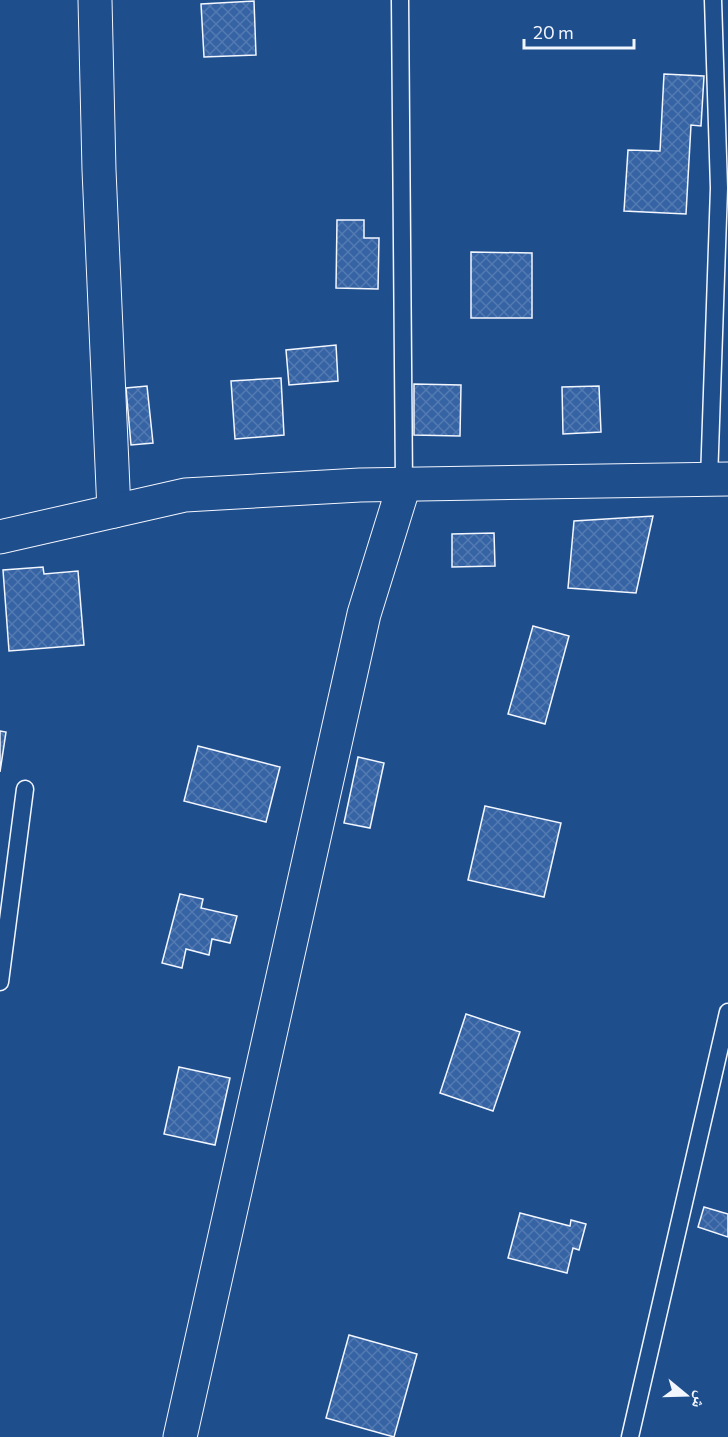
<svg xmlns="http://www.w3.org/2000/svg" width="728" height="1437" font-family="Commissioner,'Noto Naskh Arabic',sans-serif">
	<defs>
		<pattern id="building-cross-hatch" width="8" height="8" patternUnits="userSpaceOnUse" patternTransform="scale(1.5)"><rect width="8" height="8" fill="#3563a3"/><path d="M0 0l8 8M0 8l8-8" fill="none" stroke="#537ab1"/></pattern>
	</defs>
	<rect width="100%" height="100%" fill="#1f4e8c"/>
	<g fill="url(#building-cross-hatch)" stroke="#f2f6ff" stroke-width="1.5">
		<path d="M254 1 256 55 204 57 201 4Z"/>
		<path d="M664 74 704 76 701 126 691 125 686 214 624 211 628 150 660 151Z"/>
		<path d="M337 220H364V238H379L378 289 336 288Z"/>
		<path d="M471 252 532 253V318H471Z"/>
		<path d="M336 345 338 381 289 385 286 350Z"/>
		<path d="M281 378 284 435 235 439 231 381Z"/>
		<path d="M414 384 461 385 460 436 414 435Z"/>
		<path d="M147 386 153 443 131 445 126 388Z"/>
		<path d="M599 386 601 432 563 434 562 387Z"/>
		<path d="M653 516 636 593 568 588 574 521Z"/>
		<path d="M494 533 495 566 452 567V534Z"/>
		<path d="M43 567 44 574 78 571 84 645 9 651 3 570Z"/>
		<path d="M533 626 569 636 545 724 508 714Z"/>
		<path d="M0 731 6 732 0 772Z"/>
		<path d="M198 746 280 767 266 822 184 801Z"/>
		<path d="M358 757 384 763 370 828 344 823Z"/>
		<path d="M485 806 561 823 544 897 468 880Z"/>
		<path d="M180 894 203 899 201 908 237 916 230 943 212 939 209 955 186 949 182 968 162 963Z"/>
		<path d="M466 1014 520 1032 493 1111 440 1093Z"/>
		<path d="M179 1067 230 1078 215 1145 164 1134Z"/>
		<path d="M704 1207 728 1214V1237L698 1227Z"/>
		<path d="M520 1213 570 1226 571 1220 586 1224 579 1250 573 1248 567 1273 508 1258Z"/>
		<path d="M349 1335 417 1354 394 1437 326 1418Z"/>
	</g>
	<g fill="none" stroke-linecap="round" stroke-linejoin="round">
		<defs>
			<g id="service">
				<path d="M400 0 404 485"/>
				<path d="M709 480 719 188 713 0"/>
				<path d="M0 982 25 789"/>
				<path d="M630 1437 728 1012"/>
			</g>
			<g id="minor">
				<path d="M95 0 99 170 114 511"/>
				<path d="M180 1437 364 614 404 485"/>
			</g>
			<path id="tertiary" d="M0 537 185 495 360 485 728 479"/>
		</defs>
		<use href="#service" stroke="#f2f6ff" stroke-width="19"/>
		<use href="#minor" stroke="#f2f6ff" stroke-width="35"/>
		<use href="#tertiary" stroke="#f2f6ff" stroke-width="35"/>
		<use href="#service" stroke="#1f4e8c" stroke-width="16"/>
		<use href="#minor" stroke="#1f4e8c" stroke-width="33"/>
		<use href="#tertiary" stroke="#1f4e8c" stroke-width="33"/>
	</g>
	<g transform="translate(686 1395) rotate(109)" stroke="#1f4e8c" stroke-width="4.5" paint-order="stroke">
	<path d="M0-4.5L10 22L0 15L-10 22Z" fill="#f2f6ff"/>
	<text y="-9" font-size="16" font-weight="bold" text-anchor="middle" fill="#f2f6ff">ش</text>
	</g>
	<path d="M524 39v9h110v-9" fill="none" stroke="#f2f6ff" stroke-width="3"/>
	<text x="533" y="39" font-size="18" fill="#f2f6ff" stroke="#1f4e8c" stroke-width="4.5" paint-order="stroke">20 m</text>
</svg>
